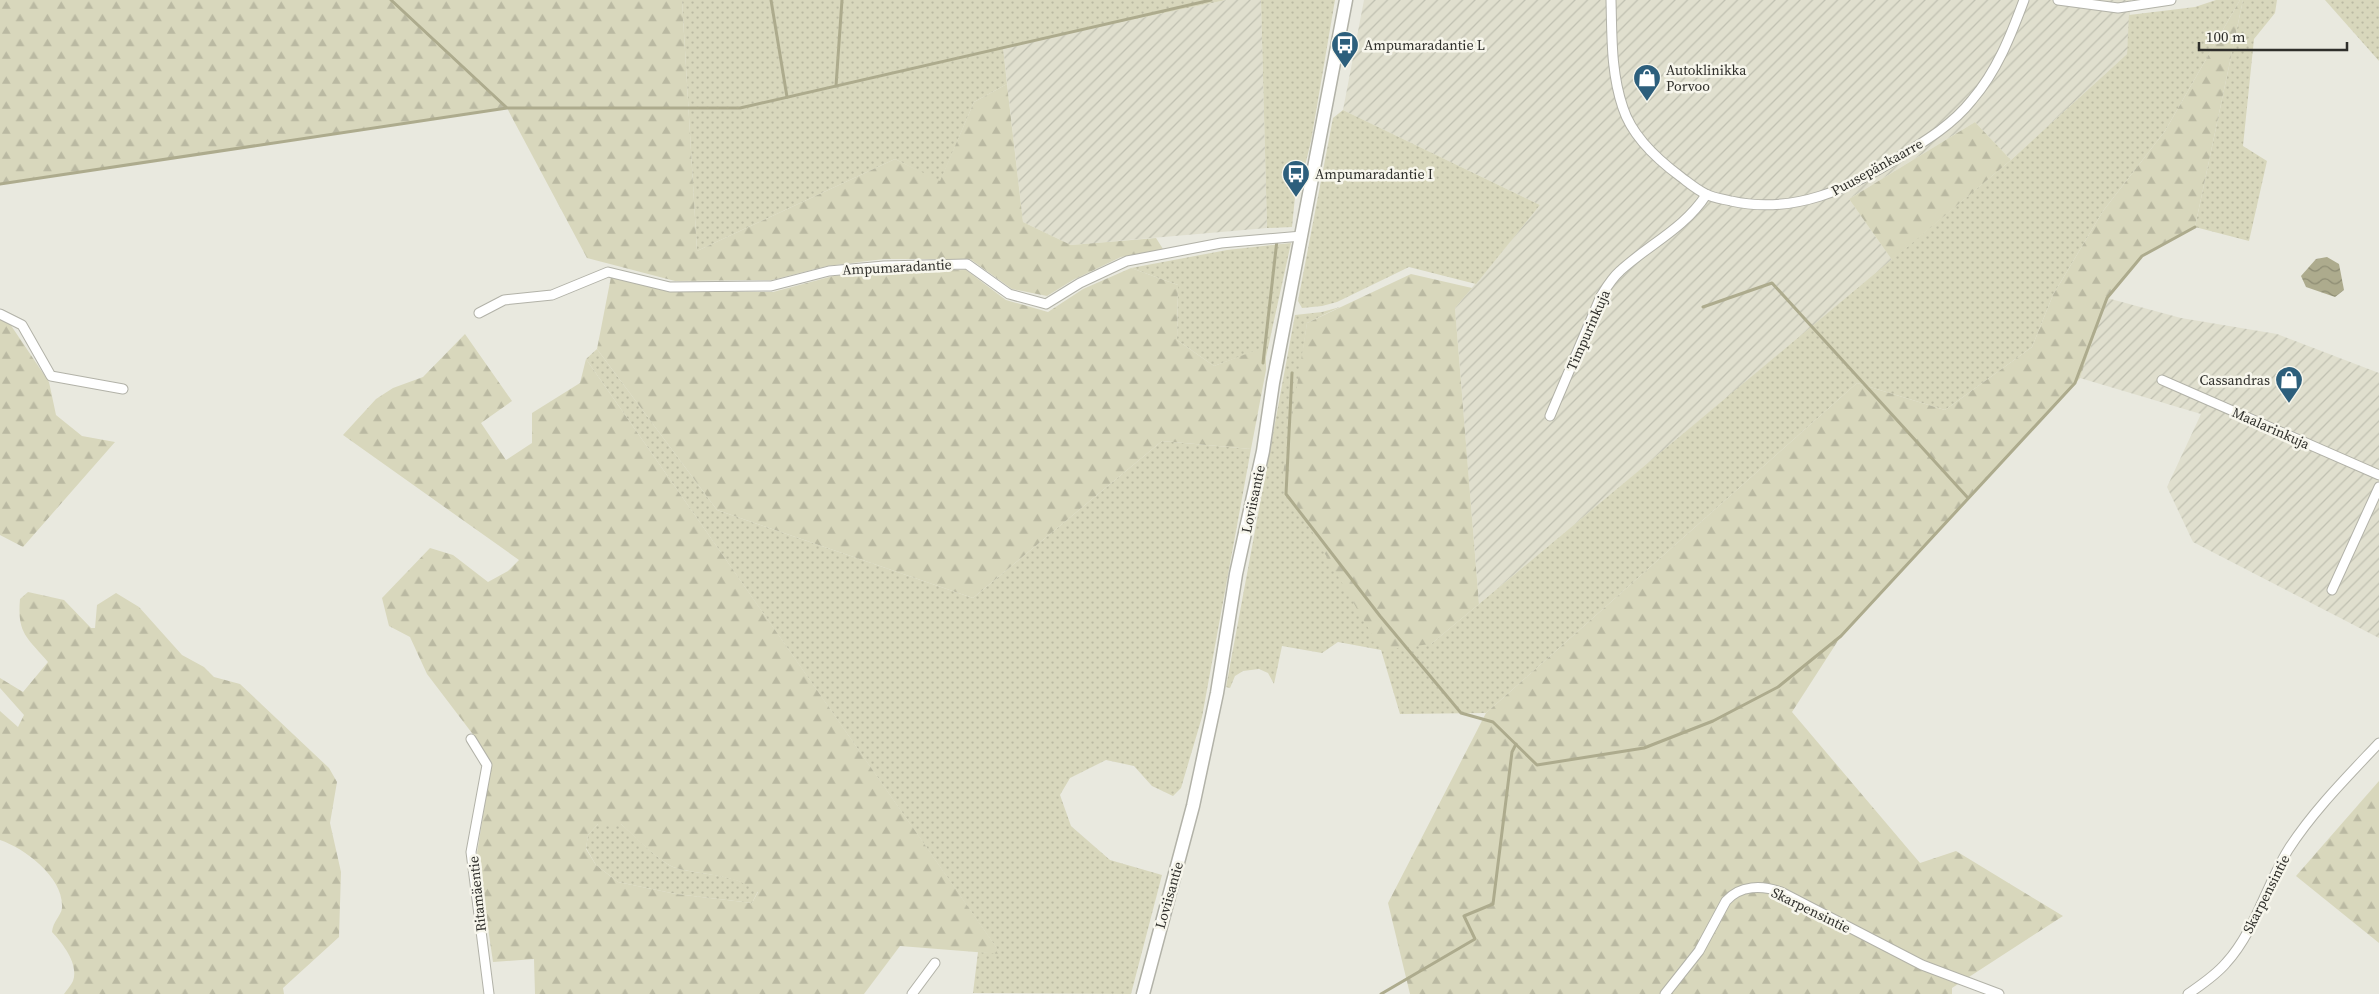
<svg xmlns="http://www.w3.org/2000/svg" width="2379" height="994" font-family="'Source Serif 4',serif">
	<defs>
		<pattern id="industrial-furrows" width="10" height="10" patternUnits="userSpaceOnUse" patternTransform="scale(1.25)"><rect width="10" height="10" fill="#e0dfce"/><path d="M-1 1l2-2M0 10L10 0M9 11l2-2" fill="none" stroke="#c0c0b1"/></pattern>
		<pattern id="grass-dots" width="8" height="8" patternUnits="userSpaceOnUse" patternTransform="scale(1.25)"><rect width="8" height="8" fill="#d8d7bc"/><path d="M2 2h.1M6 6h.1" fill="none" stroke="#bab9a2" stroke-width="1.8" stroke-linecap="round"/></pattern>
		<pattern id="forest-firs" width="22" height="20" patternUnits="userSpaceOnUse" patternTransform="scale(1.25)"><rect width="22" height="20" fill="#d8d7bc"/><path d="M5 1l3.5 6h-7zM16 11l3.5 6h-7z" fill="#bab9a2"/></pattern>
		<pattern id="water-waves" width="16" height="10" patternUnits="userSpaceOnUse" patternTransform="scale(1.25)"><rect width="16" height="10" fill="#adab8d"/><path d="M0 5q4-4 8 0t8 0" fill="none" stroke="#8d8c73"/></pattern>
	</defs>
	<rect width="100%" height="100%" fill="#e9e9df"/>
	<g fill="url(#industrial-furrows)">
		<path d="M1226 0H1261L1267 228 1071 245 1023 222 1003 47Z"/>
		<path d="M1364 0H2131L2127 54 2011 160 1975 122 1849 199 1892 260 1479 604 1455 308 1540 205 1343 110Z"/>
		<path d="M2107 298 2181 318 2277 334 2379 373V638L2193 542 2167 487 2201 414 2080 378Z"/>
	</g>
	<g fill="url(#grass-dots)">
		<path d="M682 0H1226L1003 47 1007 84 974 102 940 182 895 159 697 251Z"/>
		<path d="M1261 0H1335L1311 141 1304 170 1296 187 1292 227 1267 228Z"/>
		<path d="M2216 0H2240L2165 131 2103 211 2053 295 2032 347 1945 410 1857 383 1486 713 1400 714 1381 650 1338 642 1322 653 1282 646 1274 684 1268 673 1259 669 1243 671 1235 676 1230 688 1226 687 1295 315 1322 312 1340 307 1307 323 1297 393 1431 644 2011 160 2127 54 2129 15 2195 7Z"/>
		<path d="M2243 0H2277L2275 13 2254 39 2243 146 2267 161 2249 241 2195 227Z"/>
		<path d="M2325 0H2379V61Z"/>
		<path d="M1343 110 1540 205 1476 284 1409 267 1337 302 1322 306 1302 308 1298 301 1333 118Z"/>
		<path d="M1291 243 1266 357 1261 349 1214 366 1177 340 1178 285 1131 268 1227 250Z"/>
		<path d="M597 349 717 510 973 598 1162 441 1251 449 1202 717 1181 788 1173 796 1152 786 1134 766 1106 760 1070 778 1060 795 1071 826 1110 860 1162 875 1131 994 973 993 978 952 1000 953 586 359Z"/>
		<path d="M598 824H621C634 835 662 864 676 868 704 876 734 873 758 891L752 903 676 894 618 882 596 865 586 848 588 835Z"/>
	</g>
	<g fill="url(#forest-firs)" fill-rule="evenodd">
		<path d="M0 0H682L697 251 895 159 940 181 974 102 1007 84 1023 222 1071 245 1156 238 1163 249 1121 257 1073 280 1047 296 1012 289 970 259H884L827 266 772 280 675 281 587 258 507 108 0 183Z"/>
		<path d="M2240 0H2243L2195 227 2142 256 2107 298 2080 378 1843 633 1792 712 1920 863 1956 851 2063 916 1952 988V994H1410L1388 903 1486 713 1857 383 1945 410 2032 347 2053 295 2103 211 2165 131Z"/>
		<path d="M1975 122 2011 160 1892 260 1849 199Z"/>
		<path d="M1131 268 1178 285 1177 340 1214 366 1262 348 1266 357V370L1251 449 1162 441 973 598 717 510 597 349 611 277 670 292H773L833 276 894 271 966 270 1006 300 1048 312 1083 289Z"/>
		<path d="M1411 274 1472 288 1455 308 1479 604 1431 644 1381 650 1282 480 1307 323Z"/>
		<path d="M0 319 10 324 49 382 56 415 82 436 115 442 23 547 0 535Z"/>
		<path d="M465 334 512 401 481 423 506 460 532 443V413L580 383 586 359 1001 954 900 946 864 994H535L534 959 493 962 477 853 491 766 478 741 427 674 410 637 389 626 382 598 430 548 453 555 488 582 508 571 519 560 343 435 376 399 393 388 423 377ZM598 824H621C633 835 662 864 676 868 704 876 734 873 758 892L752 903 676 894 618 882 596 865 586 849 588 835Z"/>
		<path d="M28 592 64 600 91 628H95L97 605 116 593 139 607 182 655 204 667 214 677 240 684 329 768 337 782 330 823 341 872 339 937 283 988 284 994H64C67 990 71 985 73 981 79 964 63 944 52 932 53 921 61 916 62 908 64 878 26 849 0 840V711L18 727 24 715 0 688V678L23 692 48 662C27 637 17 634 20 599Z"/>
		<path d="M2379 781V943L2296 876Z"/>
	</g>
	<path fill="url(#water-waves)" d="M2327 257 2339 264 2344 290 2335 297 2306 287 2301 276 2316 259Z"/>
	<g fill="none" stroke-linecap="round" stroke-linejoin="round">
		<g stroke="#adab8d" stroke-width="3">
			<path d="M391 0 506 107"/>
			<path d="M771 0 787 97"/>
			<path d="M836 86 842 0"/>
			<path d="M0 184 507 108H740L1211 0"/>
			<path d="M1703 307 1772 283 1968 498"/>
			<path d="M1263 363 1277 240"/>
			<path d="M1292 373 1286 494 1380 616 1461 713 1493 722 1537 765 1644 748 1713 721 1778 687 1841 636 2075 383 2107 298 2142 256 2195 227"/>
			<path d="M1381 994 1475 939 1464 916 1493 904 1512 752 1516 744"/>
		</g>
		<defs>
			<g id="street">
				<path d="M1611 0C1612 37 1611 73 1623 108 1632 136 1658 160 1681 177 1689 183 1697 190 1706 194 1713 198 1723 199 1731 201 1794 215 1849 189 1901 156 1927 140 1953 124 1972 100 1997 71 2011 35 2024 0"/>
				<path d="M2058 0 2118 8 2171 0"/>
				<path d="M479 313 504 300 552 295 608 272 670 287 771 286 829 271 884 266 967 264 1009 294 1046 304 1080 283 1127 261 1221 243 1302 236"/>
				<path d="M0 314 22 325 51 376 123 389"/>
				<path d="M2162 380 2379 475"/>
				<path d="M1550 416 1601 296C1606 288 1612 278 1620 271 1648 245 1685 228 1706 195"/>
				<path d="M2332 590 2379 487"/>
				<path d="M471 739 487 765 471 852 489 994"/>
				<path d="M912 994 935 963"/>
				<path d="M1665 994 1699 951 1726 901C1740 885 1762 885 1781 892L1922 965 1999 994"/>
				<path d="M2188 994C2201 985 2216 975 2226 963 2255 931 2266 886 2288 850 2313 811 2347 777 2379 743"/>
			</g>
			<path id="secondary" d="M1143 994 1193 806 1217 693 1236 574 1263 451 1273 383 1346 0"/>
		</defs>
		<use href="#street" stroke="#b2b2a8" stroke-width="11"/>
		<use href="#secondary" stroke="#b2b2a8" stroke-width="15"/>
		<use href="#street" stroke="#fff" stroke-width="9"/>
		<use href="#secondary" stroke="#fff" stroke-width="12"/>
	</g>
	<defs>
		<symbol id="bus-pin" viewBox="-11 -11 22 30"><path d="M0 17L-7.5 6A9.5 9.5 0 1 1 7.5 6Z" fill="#2d5f7c" stroke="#f7f6ec"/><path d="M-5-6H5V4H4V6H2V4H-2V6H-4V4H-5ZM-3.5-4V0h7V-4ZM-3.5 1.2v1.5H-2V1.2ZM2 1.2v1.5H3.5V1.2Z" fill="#fff"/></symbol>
		<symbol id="shop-pin" viewBox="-11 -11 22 30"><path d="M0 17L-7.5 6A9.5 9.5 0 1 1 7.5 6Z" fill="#2d5f7c" stroke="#f7f6ec"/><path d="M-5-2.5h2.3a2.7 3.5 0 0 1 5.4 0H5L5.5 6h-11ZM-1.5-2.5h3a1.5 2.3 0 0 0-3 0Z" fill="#fff"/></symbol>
	</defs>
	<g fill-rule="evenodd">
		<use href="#bus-pin" x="1329" y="29" width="32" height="43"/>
		<use href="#shop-pin" x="1631" y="62" width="32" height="43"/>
		<use href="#bus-pin" x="1280" y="158" width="32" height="43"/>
		<use href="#shop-pin" x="2273" y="364" width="32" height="43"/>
	</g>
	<g text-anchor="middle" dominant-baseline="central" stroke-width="5" stroke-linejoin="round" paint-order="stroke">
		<g font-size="14" fill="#2f2f2b" stroke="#f7f6ec" text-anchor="start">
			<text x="1364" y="45">Ampumaradantie L</text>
			<text x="1666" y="70">Autoklinikka<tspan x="1666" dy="16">Porvoo</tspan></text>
			<text x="1315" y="174">Ampumaradantie I</text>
			<text x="2270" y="380" text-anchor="end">Cassandras</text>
		</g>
		<g font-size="14" fill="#2f2f2b" stroke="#f7f6ec">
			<text transform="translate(1877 167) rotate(-29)">Puusepänkaarre</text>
			<text transform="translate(897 267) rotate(-3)">Ampumaradantie</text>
			<text transform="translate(1588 330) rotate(-66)">Timpurinkuja</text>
			<text transform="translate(2271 428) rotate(24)">Maalarinkuja</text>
			<text transform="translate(1253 499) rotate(-78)">Loviisantie</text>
			<text transform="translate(477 894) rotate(-96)">Ritamäentie</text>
			<text transform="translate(2266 894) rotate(-63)">Skarpensintie</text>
			<text transform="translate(1169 895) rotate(-74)">Loviisantie</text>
			<text transform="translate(1811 910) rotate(26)">Skarpensintie</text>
		</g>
	</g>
	<path d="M2199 42v8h148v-8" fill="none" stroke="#2f2f2b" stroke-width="2.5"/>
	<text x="2206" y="42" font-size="15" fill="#2f2f2b" stroke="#f7f6ec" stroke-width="4" paint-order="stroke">100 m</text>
</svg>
